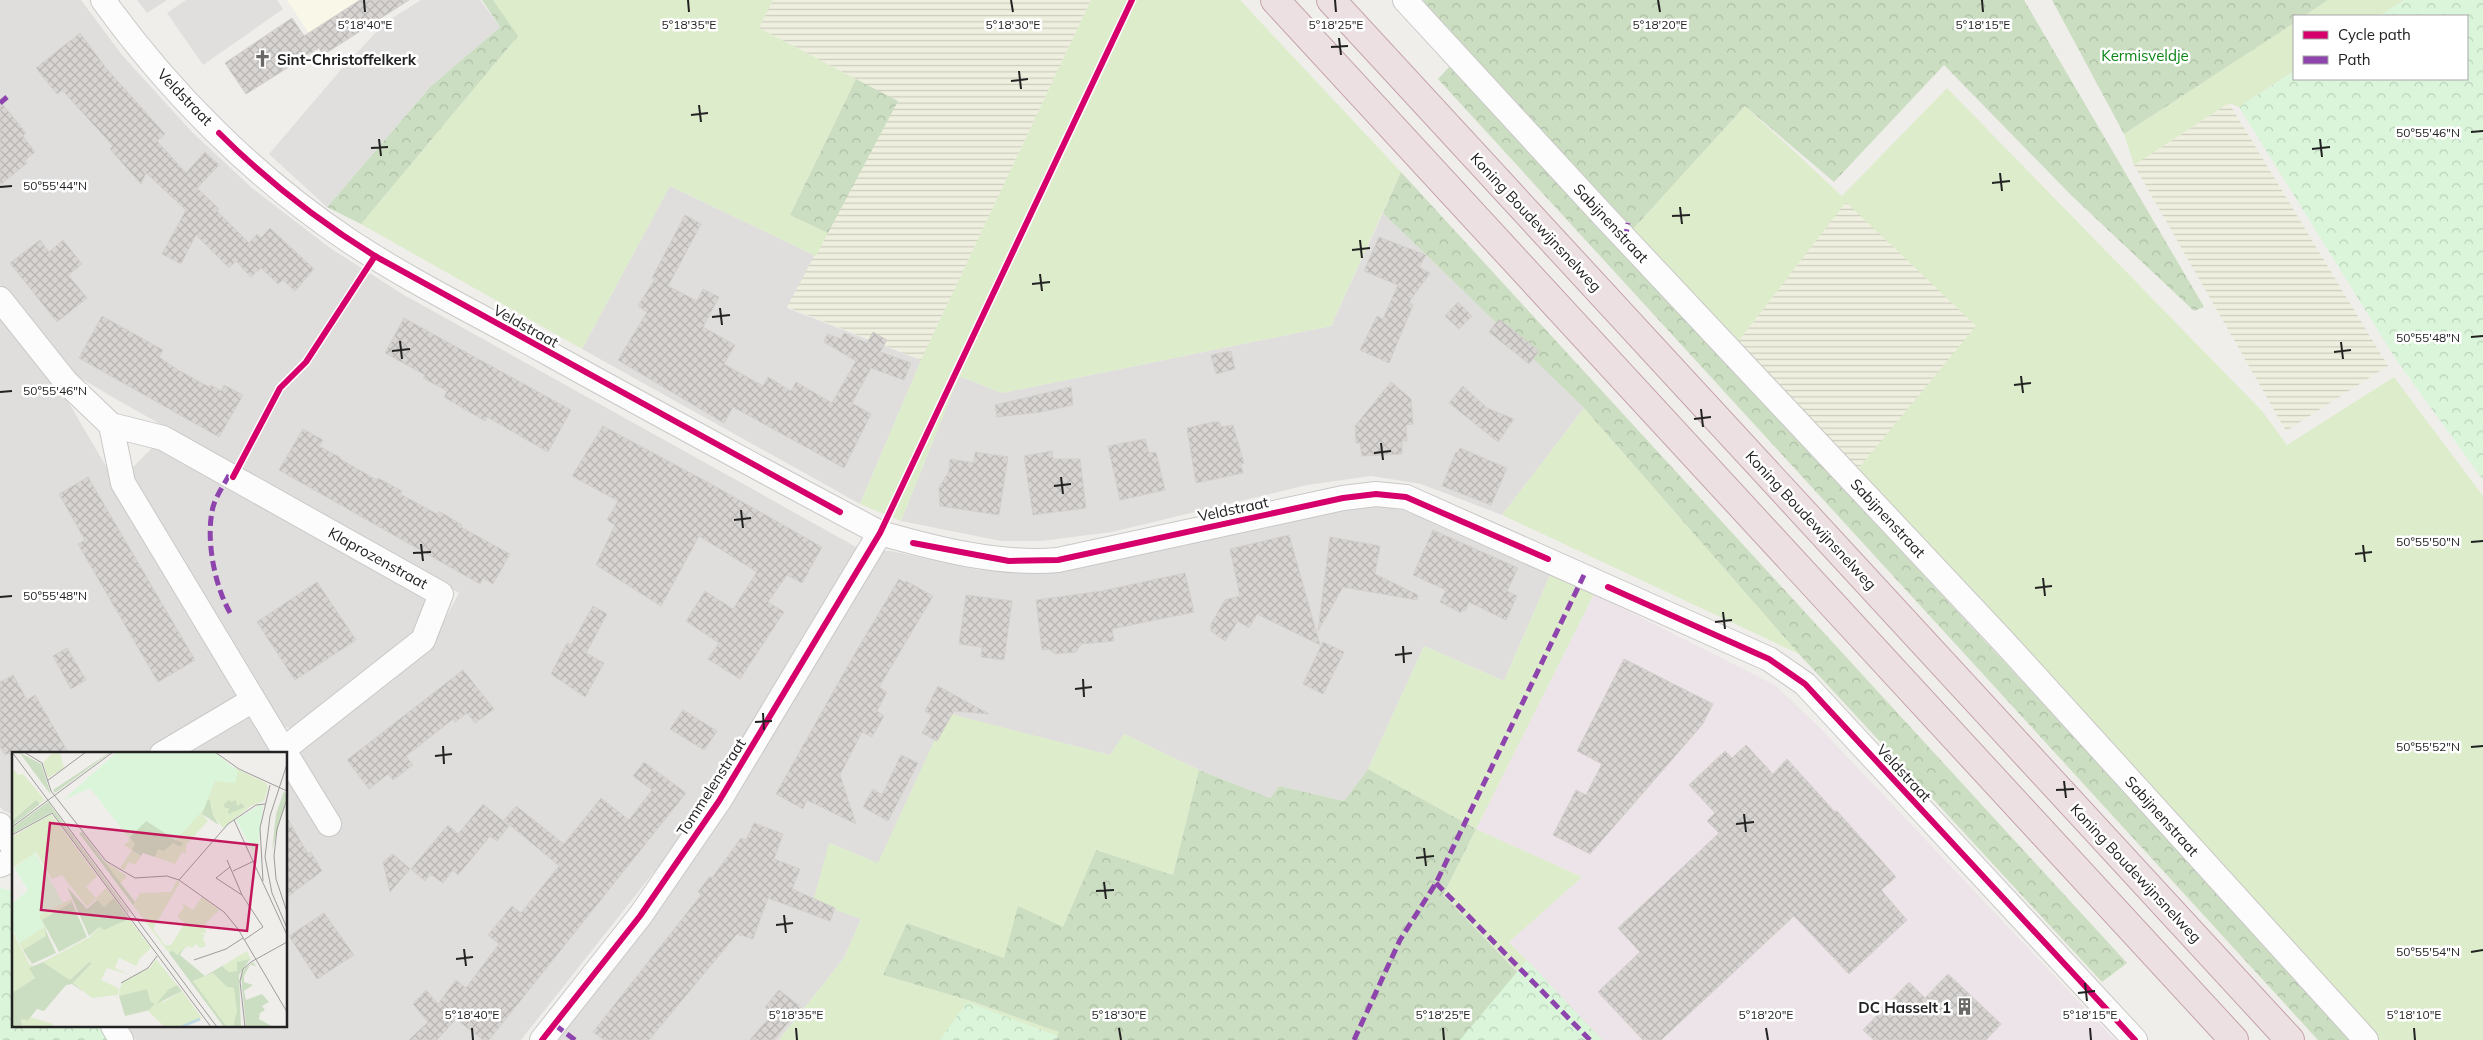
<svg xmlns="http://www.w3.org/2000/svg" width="2483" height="1040" font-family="Mulish,sans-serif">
	<defs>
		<pattern id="farmland-rules" width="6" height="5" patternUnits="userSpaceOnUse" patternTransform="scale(1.25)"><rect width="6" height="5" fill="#efefdf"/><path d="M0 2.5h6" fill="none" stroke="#cdcdbf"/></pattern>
		<pattern id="forest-crowns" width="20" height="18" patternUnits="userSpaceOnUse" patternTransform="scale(1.25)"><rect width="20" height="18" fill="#cbdec1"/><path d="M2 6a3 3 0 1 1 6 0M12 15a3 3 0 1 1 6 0" fill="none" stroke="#aebea6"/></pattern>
		<pattern id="park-crowns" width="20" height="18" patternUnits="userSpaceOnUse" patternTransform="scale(1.25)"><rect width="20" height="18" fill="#daf5da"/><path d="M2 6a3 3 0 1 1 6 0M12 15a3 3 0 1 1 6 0" fill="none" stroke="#bbd2bb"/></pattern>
		<pattern id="building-cross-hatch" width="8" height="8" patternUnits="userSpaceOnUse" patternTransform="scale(1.25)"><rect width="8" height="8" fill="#d7d4d2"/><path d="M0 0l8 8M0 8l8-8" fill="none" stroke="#b8b6b4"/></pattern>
	</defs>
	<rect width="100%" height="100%" fill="#f0eeeb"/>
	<g fill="#dfdedc">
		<path d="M0 0H81L122 55 192 132 252 188 330 248 404 295 858 548 740 751 688 829 521 1040H135L127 1026H286V773L323 835 342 821 316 788 295 752 435 637 459 593 114 398 67 370 0 285Z"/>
		<path d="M137 0H167L147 13Z"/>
		<path d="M670 186 816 256 787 308 921 360 860 504 582 349Z"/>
		<path d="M1383 213 1584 408 1502 515 1421 484 1371 476 1307 485 1112 532 1041 541H1001L901 521 959 376 1002 393 1331 326Z"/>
		<path d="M0 312 66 398 241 697 144 754H14V815L4 811 0 807Z"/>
		<path d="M157 443 425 596 427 601 416 632 292 728 283 727 129 471Z"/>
		<path d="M1376 505 1408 511 1440 523 1550 575 1504 681 1424 646 1368 769 1344 801 1279 786 1270 798 1199 770 1124 734 1110 755 947 714 878 864 830 843 861 919 844 958 779 1040H549L880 551H891L978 570 1025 573 1051 571 1324 511Z"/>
		<path d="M251 713 275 754H180Z"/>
	</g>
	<path fill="#ede4e9" d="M1594 594 1775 685 1821 729 2115 1040H1602L1509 942 1582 877 1476 829Z"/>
	<path fill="#f8f7e8" d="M287 0H409L323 55Z"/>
	<g fill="url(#farmland-rules)">
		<path d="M773 0H1091L921 360 787 307 897 101 759 28Z"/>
		<path d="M2229 103 2388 366 2286 431 2134 165Z"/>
		<path d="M1846 201 1977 326 1858 469 1737 343Z"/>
	</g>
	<g fill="#ddeccb">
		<path d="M493 0H773L759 28 856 79 790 215 828 233 816 256 670 186 582 349 361 224 517 37Z"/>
		<path d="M1091 0H1240L1401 172 1331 326 1002 393 959 376 901 521 860 504 921 360Z"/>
		<path d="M2328 0H2404L2379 16H2304Z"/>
		<path d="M2294 23V71L2239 107 2229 103 2134 165 2124 134Z"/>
		<path d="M1947 88 2262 411 2287 445 2394 377 2483 496V1040H2379L1858 469 1976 326 1846 202 1737 343 1633 229 1745 106 1842 196Z"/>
		<path d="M1584 408 1799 654 1502 515Z"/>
		<path d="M1550 575 1594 594 1476 829 1582 877 1509 942 1602 1040H1582L1443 895 1476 829 1368 769 1424 646 1504 681Z"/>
		<path d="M947 713 1110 755 1124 734 1199 770 1173 875 1096 850 1063 927 1004 958 907 923 883 975 968 1000 1059 1032 1056 1040H779L844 958 861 919 813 902 829 843 878 863Z"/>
	</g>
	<g fill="url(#forest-crowns)">
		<path d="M482 0H493L518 36 361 224 327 207 431 86 500 27Z"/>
		<path d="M1425 0H2024L2204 307 2194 311 2070 194 1944 65 1834 182 1745 106 1633 229 1423 1Z"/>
		<path d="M2052 0H2328L2304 16H2294V23L2124 134Z"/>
		<path d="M1451 65 1563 188 2356 1040H2318L1438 79Z"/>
		<path d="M856 79 898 101 828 233 790 215Z"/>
		<path d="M1401 172 2127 963 2102 982 1799 654 1584 408 1383 213Z"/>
		<path d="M1368 769 1476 829 1443 895 1582 1040H1056L1059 1032 968 1000 883 975 907 923 1004 958 1018 906 1063 927 1096 850 1173 875 1199 770 1270 798 1279 786 1344 801Z"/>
	</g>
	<g fill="url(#park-crowns)">
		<path d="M2404 0H2483V480L2397 361 2239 107 2294 71V79H2467V16H2379Z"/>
		<path d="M0 888 14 891V1026H100L108 1040H0Z"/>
		<path d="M1527 960 1602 1040H1460Z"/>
		<path d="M967 1002 1058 1036 1056 1040H940Z"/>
	</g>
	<g fill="#e0dfde">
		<path d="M186 0H277L283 9 203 65 167 13Z"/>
		<path d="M421 0H480L500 27 431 86 327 207 269 154 345 65 386 22Z"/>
	</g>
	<g fill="url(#building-cross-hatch)" stroke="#d3d0cc">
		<path d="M360 0H409L323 55 319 48 246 94 225 63 292 18 304 36Z"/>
		<path d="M80 33 106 68 165 134 157 141 186 173 205 152 219 165 197 188 219 209 217 211 249 243 257 234 261 238 270 228 314 269 295 291 283 280 278 284 261 268 251 277 236 261 229 268 196 235 181 264 162 254 186 210 146 173 141 184 110 149 113 146 62 90 57 94 36 68Z"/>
		<path d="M0 101 26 133 23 136 35 152 25 160 27 163 0 185Z"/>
		<path d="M685 215 701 224 668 286 697 301 703 289 719 297 703 327 735 345 724 364 763 386 768 377 791 391 796 382 832 403 856 361 824 342 827 334 841 339 844 333 867 343 873 332 887 340 880 352 911 363 904 380 871 368 852 403 871 414 844 468 733 407 724 423 618 360 647 312 638 306 655 279 652 278Z"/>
		<path d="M1379 237 1426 255 1419 267 1430 273 1409 302 1413 305 1389 363 1360 350 1377 316 1383 319 1398 285 1364 271Z"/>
		<path d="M40 240 49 252 63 240 82 264 68 275 87 298 57 322 10 263Z"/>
		<path d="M1458 302 1472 316 1459 329 1445 316Z"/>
		<path d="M102 316 163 350 159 357 178 370 209 387 211 385 221 391 224 385 243 395 219 437 79 358Z"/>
		<path d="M404 318 571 410 548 452 487 417 485 421 444 397 447 391 423 378 425 375 385 353Z"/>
		<path d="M1499 319 1539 351 1529 364 1489 332Z"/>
		<path d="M1231 351 1235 369 1216 374 1211 355Z"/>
		<path d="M1391 382 1411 399 1413 424 1406 425 1407 441H1402V454L1362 456 1360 443H1356L1355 426Z"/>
		<path d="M1463 386 1487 408 1514 419 1498 442 1449 403Z"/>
		<path d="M1071 387 1073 405 1041 412 997 417 995 405Z"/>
		<path d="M1213 422H1220L1221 427 1233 425 1244 463 1241 464 1243 473 1196 483 1187 428Z"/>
		<path d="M603 426 711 484 822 547 802 583 787 575 768 602 784 612 740 679 708 659 719 643 686 621 705 591 733 609 757 572 699 536 661 606 596 565 615 525 607 520 618 501 572 476Z"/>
		<path d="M303 429 323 440 319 446 341 458 340 459 377 480 378 478 402 491 400 494 437 514 439 511 462 525 461 527 510 554 493 584 483 578 480 584 279 470Z"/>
		<path d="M1145 439 1149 453 1156 452 1165 490 1120 500 1108 446Z"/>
		<path d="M1460 448 1507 468 1491 505 1442 486 1456 452 1458 453Z"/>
		<path d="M1052 451 1053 459H1080L1086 508 1033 515 1024 456Z"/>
		<path d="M975 452 1008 457 999 515 940 506 939 488 949 471 950 459 974 463Z"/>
		<path d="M88 477 195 660 158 682 78 544 85 540 59 494Z"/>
		<path d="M1433 530 1518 568 1507 591 1517 596 1506 620 1469 602 1465 611 1462 610 1461 613 1440 602 1446 590 1413 575Z"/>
		<path d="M1289 535 1320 645 1257 614 1249 628 1238 621 1225 641 1211 631V624L1225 600 1240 596 1230 549Z"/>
		<path d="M1330 537 1380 546 1375 574 1418 595 1417 600 1343 587 1318 631Z"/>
		<path d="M1185 573 1194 612 1112 629 1114 641 1081 644 1076 652 1055 654 1049 649 1042 650 1036 600 1102 591Z"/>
		<path d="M899 579 905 583 906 581 933 596 879 687 887 692 877 711 884 716 872 737 862 732 840 775 856 824 807 800 803 809 776 794 846 669Z"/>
		<path d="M317 582 356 640 295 680 257 622Z"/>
		<path d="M966 595 1012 601 1004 660 981 657 982 647 959 644Z"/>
		<path d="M593 606 607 614 586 653 604 663 585 697 551 674 567 643 571 645Z"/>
		<path d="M1323 642 1344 652 1323 694 1303 684Z"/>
		<path d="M67 648 86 680 71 689 53 656Z"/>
		<path d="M1624 659 1713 704 1702 725 1590 854 1553 835 1576 790 1586 795 1602 764 1577 751Z"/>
		<path d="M463 670 494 709 475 723 467 713 455 722 453 719 406 756 413 765 393 780 388 774 369 789 347 760Z"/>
		<path d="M13 675 27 700 35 695 69 754H4L0 746V682Z"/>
		<path d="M938 686 989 714 954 711 937 741 922 733 932 715 925 711Z"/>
		<path d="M683 710 717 731 704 750 670 729Z"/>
		<path d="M1746 745 1773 774 1787 759 1835 812 1837 811 1896 877 1881 890 1907 920 1849 974 1794 916 1661 1040H1643L1598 992 1640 952 1618 928 1719 833 1707 821 1715 813 1689 785 1725 751 1732 758Z"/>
		<path d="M901 755 918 763 888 821 863 807 873 789 882 795Z"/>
		<path d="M644 762 686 793 489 1040H483L456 1019 437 1040H409L428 1022 413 1004 426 990 438 1004 456 980 466 988 499 944 488 935 512 906 521 913 559 866 504 820 516 806 564 844 601 798 629 820 652 790 633 776Z"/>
		<path d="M483 804 509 826 497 841 490 836 458 875 453 870 443 883 430 874 425 881 411 869 448 825 458 834Z"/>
		<path d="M286 816 308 854 311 852 322 871 286 898Z"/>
		<path d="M754 823 783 834 774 859 800 869 792 889 835 908 830 921 768 898 753 939 737 934 649 1040H604L593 1032 701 895 698 892 710 876 712 878 741 838 746 840Z"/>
		<path d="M393 854 410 869 390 892 383 862Z"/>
		<path d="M324 913 354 955 317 979 289 936Z"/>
		<path d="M1948 974 2001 1024 1986 1040H1874L1863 1030 1909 982 1925 998Z"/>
		<path d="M779 990 801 1007 774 1040H750L773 1013 765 1007Z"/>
	</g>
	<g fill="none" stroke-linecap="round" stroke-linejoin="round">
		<defs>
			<g id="street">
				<path d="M103 0C169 92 254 177 348 240 411 282 481 316 548 353 658 414 769 474 880 533 937 549 998 565 1058 560L1343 498 1376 494 1406 497 1769 659 1805 684 2135 1040"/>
				<path d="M1405 0 1603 215 2005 643 2366 1040"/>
				<path d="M0 299 66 382 111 425 163 438 441 594 423 640 283 750"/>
				<path d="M111 425 123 483 286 754"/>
				<path d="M162 754 253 700"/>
				<path d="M286 754 329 824"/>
				<path d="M0 825 14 849"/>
				<path d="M0 865 14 859"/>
				<path d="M113 1026 121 1040"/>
				<path d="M542 1040 640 916 719 801 880 533"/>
			</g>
			<g id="highway">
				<path d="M1275 0 2234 1040"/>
				<path d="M1331 0 2290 1040"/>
			</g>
		</defs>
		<use href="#street" stroke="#c9c8c7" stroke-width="26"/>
		<use href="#highway" stroke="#c5a2ac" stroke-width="30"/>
		<use href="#street" stroke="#fdfcfc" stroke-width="24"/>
		<use href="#highway" stroke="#ece0e2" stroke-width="28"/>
		<g stroke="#8e44ad" stroke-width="5" stroke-dasharray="10 5" stroke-linecap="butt">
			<path d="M0 103 7 97"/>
			<path d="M1625 239 1628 223"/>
			<path d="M229 475C224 485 216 496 213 507 205 539 215 589 232 616"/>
			<path d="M1436 883 1590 1040"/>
			<path d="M555 1025 575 1040"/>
			<path d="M1354 1040 1400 940 1436 883 1584 575"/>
		</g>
		<defs>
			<g id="cycleway">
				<path d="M219 133C266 180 318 221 375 256L840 512"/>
				<path d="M233 477 280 388 306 362 375 256"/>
				<path d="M913 543 1009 561 1058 560 1343 498 1376 494 1406 497 1548 559"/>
				<path d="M1608 587 1769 659 1805 684 2135 1040"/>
				<path d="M542 1040 640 916 719 801 880 533 1132 0"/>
			</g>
		</defs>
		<use href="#cycleway" stroke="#fff" stroke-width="9"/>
		<use href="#cycleway" stroke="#d6006c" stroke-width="6"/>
	</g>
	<path fill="none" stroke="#222" stroke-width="2" d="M364 0 365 12M688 0 689 12M1011 0 1013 12M1335 0 1336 12M1658 0 1660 12M1982 0 1983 12M1339 38 1341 55M1331 47 1348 46M1019 71 1021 89M1011 81 1028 79M699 105 701 122M691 115 708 113M2471 132 2483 131M379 139 381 156M2320 139 2322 157M371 148 388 147M2312 149 2330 147M2000 173 2002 191M1992 183 2010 181M0 187 12 186M1680 207 1682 224M1672 216 1690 215M1360 240 1362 258M1352 250 1370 248M1040 274 1042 291M1032 284 1050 282M720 308 722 325M712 317 730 315M2471 337 2483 336M400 341 402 359M2341 342 2343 359M392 351 410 349M2334 352 2351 350M2021 376 2023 393M2014 385 2031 383M0 392 12 391M1701 409 1703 427M1694 419 1711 417M1381 443 1383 460M1374 453 1391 451M1061 477 1063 494M1054 486 1071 484M741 510 743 528M734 520 751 518M2471 542 2483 541M421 544 423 561M2363 545 2365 562M413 553 431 552M2355 554 2372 552M2043 578 2045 596M2035 588 2052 586M0 597 12 596M1723 612 1725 629M1715 622 1732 620M1403 646 1404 663M1395 655 1412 653M1083 679 1084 697M1075 689 1092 687M763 713 764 730M755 722 772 721M443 746 444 764M2471 747 2483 746M435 756 452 754M2064 781 2066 798M2056 790 2074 789M1744 814 1746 832M1736 824 1754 822M1424 848 1426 866M1416 858 1434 856M1104 882 1106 899M1096 891 1114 890M784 915 786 933M776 925 793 923M464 949 466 966M2471 952 2483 950M456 959 473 957M2085 983 2087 1001M2078 993 2095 991M472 1028 473 1040M796 1028 797 1040M1119 1028 1121 1040M1443 1028 1444 1040M1766 1028 1768 1040M2090 1028 2091 1040M2414 1028 2415 1040"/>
	<defs>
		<symbol id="church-bare" viewBox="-9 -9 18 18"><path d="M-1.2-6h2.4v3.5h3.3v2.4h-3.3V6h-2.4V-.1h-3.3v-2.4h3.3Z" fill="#6a6968" stroke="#fff" stroke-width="2.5" paint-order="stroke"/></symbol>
		<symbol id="building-bare" viewBox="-9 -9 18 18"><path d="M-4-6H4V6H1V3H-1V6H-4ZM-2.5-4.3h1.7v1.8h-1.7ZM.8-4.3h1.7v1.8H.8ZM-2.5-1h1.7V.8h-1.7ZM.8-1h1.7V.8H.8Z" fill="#6a6968" stroke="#fff" stroke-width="2.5" paint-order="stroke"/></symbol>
	</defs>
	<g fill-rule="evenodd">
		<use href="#church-bare" x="250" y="46" width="25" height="25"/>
		<use href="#building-bare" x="1952" y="994" width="25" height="25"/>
	</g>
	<g text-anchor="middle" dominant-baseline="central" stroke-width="5" stroke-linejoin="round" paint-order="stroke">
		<g font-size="15" fill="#0c8416" stroke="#fff">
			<text x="2145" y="55">Kermisveldje</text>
		</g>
		<g font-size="15" font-weight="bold" fill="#222" stroke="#fff" text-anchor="start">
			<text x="277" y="59">Sint-Christoffelkerk</text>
			<text x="1951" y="1007" text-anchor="end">DC Hasselt 1</text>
		</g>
		<g font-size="15" fill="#222" stroke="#fff">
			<text transform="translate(185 97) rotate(46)">Veldstraat</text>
			<text transform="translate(1536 222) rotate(47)">Koning Boudewijnsnelweg</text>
			<text transform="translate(1611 223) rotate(47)">Sabijnenstraat</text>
			<text transform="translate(526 326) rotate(29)">Veldstraat</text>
			<text transform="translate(1233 509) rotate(-12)">Veldstraat</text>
			<text transform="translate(1888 518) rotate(47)">Sabijnenstraat</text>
			<text transform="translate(1811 520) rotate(47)">Koning Boudewijnsnelweg</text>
			<text transform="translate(378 558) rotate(29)">Klaprozenstraat</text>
			<text transform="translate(1904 773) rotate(47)">Veldstraat</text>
			<text transform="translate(711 787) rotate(-57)">Tommelenstraat</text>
			<text transform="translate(2162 816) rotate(48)">Sabijnenstraat</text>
			<text transform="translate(2136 873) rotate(47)">Koning Boudewijnsnelweg</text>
		</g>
	</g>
	<g transform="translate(12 752)">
		<rect width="275" height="275" fill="#f0eeeb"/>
		<path d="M41 0H48L52 16 36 26 31 11ZM219 14 254 31 256 36 252 49 239 54 211 76 201 63 199 52 190 62 196 69 174 93V102L170 100 163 112 143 105 146 97 160 91 168 95 170 91 120 62 105 69 124 93 120 98 129 104 123 113 117 110 112 118 108 116 120 98 112 93 118 88 104 69ZM3 18 6 23 11 22 33 48 28 52 24 48 0 69V22ZM39 62 85 124 74 135 84 146 94 136 102 146 92 155 84 147 75 155 50 123 40 127 24 100 2 115 0 112V85ZM92 109 115 124 108 132ZM165 128 168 130 141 177 153 193H159L173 171 165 165 172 155 170 151 181 158 190 145 207 158 193 172 194 181H188L193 183 191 186 194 194 188 196 184 192 180 196 176 194 164 203 160 198 157 201 121 153 128 141 159 140ZM60 147V150L30 168 34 176V184L11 198 7 191 32 175 26 163ZM117 167 139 196 127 207 125 214 107 206 103 216 118 223 95 216 89 228 106 236V243L80 246 61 231 79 212 77 210 58 228 31 210 78 185 87 175 92 178ZM0 179 18 213 23 214 18 216 23 226 0 241ZM235 199 239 208 225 210V219L217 220 210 214ZM144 207 165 233 157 237 150 251 170 239 190 266 167 275H153L136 259 113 264 137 258 143 252 107 244V238L111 229 138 216ZM201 221 215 235 223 236 225 259 221 275H215L181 229ZM18 265 41 272 40 275H10L9 267Z" fill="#ddeccb"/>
		<path d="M7 0 29 12 39 43 16 12ZM98 0H99L43 41 41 38ZM203 28 201 34 183 45 150 77 158 82 157 85 171 91 168 95 161 91 152 99 146 97 143 105 131 101 129 104 120 98 123 92 105 69ZM272 39 275 44 260 98 264 62ZM196 47 198 49 201 63 207 73 190 62ZM24 48 28 52 0 74V69ZM217 48 219 50 224 48 225 54 229 51 233 55 216 62 217 56H213L212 52ZM36 50 117 160 116 161 40 60 0 82V76ZM70 80 123 150 121 153 67 81ZM55 135 75 157 85 148 92 155 102 146 117 167 92 178 87 175 77 184ZM60 150 75 185 47 200 30 168ZM33 177 44 201 20 212 11 198 34 184ZM172 196 168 203 193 224 210 214 217 220 225 219V210L238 207 227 223 229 275H221L225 259 222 236 215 235 201 221 181 229 215 275H212L157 201 160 198 165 203ZM31 210 58 228 77 210 80 211 61 231 73 241 60 232 54 233 32 259 25 257 16 268 9 267 10 275H0V241L23 226 17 216ZM241 210 244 214 238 213 232 224V230L241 233 232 239 234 248 250 242 257 250 250 254 253 258 248 261 247 267 261 275H234L229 224 233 216ZM165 233 170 239 144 252 157 237ZM135 237 138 249 143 252 137 258 113 264 107 244Z" fill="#cbdec1"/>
		<path d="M105 0H202L226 19 223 31 203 29 192 57 164 88 134 69 117 86 78 36 51 48ZM247 53 251 54 245 106 224 68ZM23 101 51 151 27 163 32 175 7 191 0 177V152L16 138 2 116Z" fill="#daf5da"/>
		<path fill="none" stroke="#bfdbe3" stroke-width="2.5" d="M169 275 188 267"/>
		<path fill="none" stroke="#9e9c9b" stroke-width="1" d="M0 0 205 275M12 0 30 11 39 39 94 109 123 126 155 124 167 128 212 160 226 177 275 260M203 0 227 17 275 39M275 12 258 64 253 105 260 141 275 176M35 29 74 0M275 47 265 77 262 104 264 127 275 160M222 68 275 183M0 75 101 0M0 83 40 61 199 275M215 108 230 143M218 115 204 126 230 143 251 175 232 188M221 119 242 109M167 128 216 72 244 53 253 52M251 129 248 76 258 33M182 208 214 197 231 186M109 231 136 216 145 204M233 275 228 229 231 217 239 210 275 190"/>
		<path fill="#c2185b" fill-opacity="0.15" stroke="#c2185b" stroke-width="2.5" d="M38 71 245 93 235 179 29 158Z"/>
		<rect width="275" height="275" fill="none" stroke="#222" stroke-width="2.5"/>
	</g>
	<g font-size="12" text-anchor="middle" fill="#222" stroke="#fff" stroke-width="5" stroke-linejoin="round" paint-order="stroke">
		<text x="365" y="29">5°18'40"E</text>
		<text x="689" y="29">5°18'35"E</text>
		<text x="1013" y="29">5°18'30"E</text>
		<text x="1336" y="29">5°18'25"E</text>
		<text x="1660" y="29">5°18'20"E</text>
		<text x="1983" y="29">5°18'15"E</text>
		<text x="2428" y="137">50°55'46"N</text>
		<text x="55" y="190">50°55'44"N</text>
		<text x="2428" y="342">50°55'48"N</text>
		<text x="55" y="395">50°55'46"N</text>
		<text x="2428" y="546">50°55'50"N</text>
		<text x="55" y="600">50°55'48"N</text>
		<text x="2428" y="751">50°55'52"N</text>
		<text x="2428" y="956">50°55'54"N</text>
		<text x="472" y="1019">5°18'40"E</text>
		<text x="796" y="1019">5°18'35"E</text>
		<text x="1119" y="1019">5°18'30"E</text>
		<text x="1443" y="1019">5°18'25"E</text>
		<text x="1766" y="1019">5°18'20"E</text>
		<text x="2090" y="1019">5°18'15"E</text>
		<text x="2414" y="1019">5°18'10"E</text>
	</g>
	<rect x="2293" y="15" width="175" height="65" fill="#ffffff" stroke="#a7a7a7"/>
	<rect x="2303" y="31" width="25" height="8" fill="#d6006c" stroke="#a7a7a7"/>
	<text x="2338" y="40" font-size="15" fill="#222222">Cycle path</text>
	<rect x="2303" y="56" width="25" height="8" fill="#8e44ad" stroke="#a7a7a7"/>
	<text x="2338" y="65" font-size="15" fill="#222222">Path</text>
</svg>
